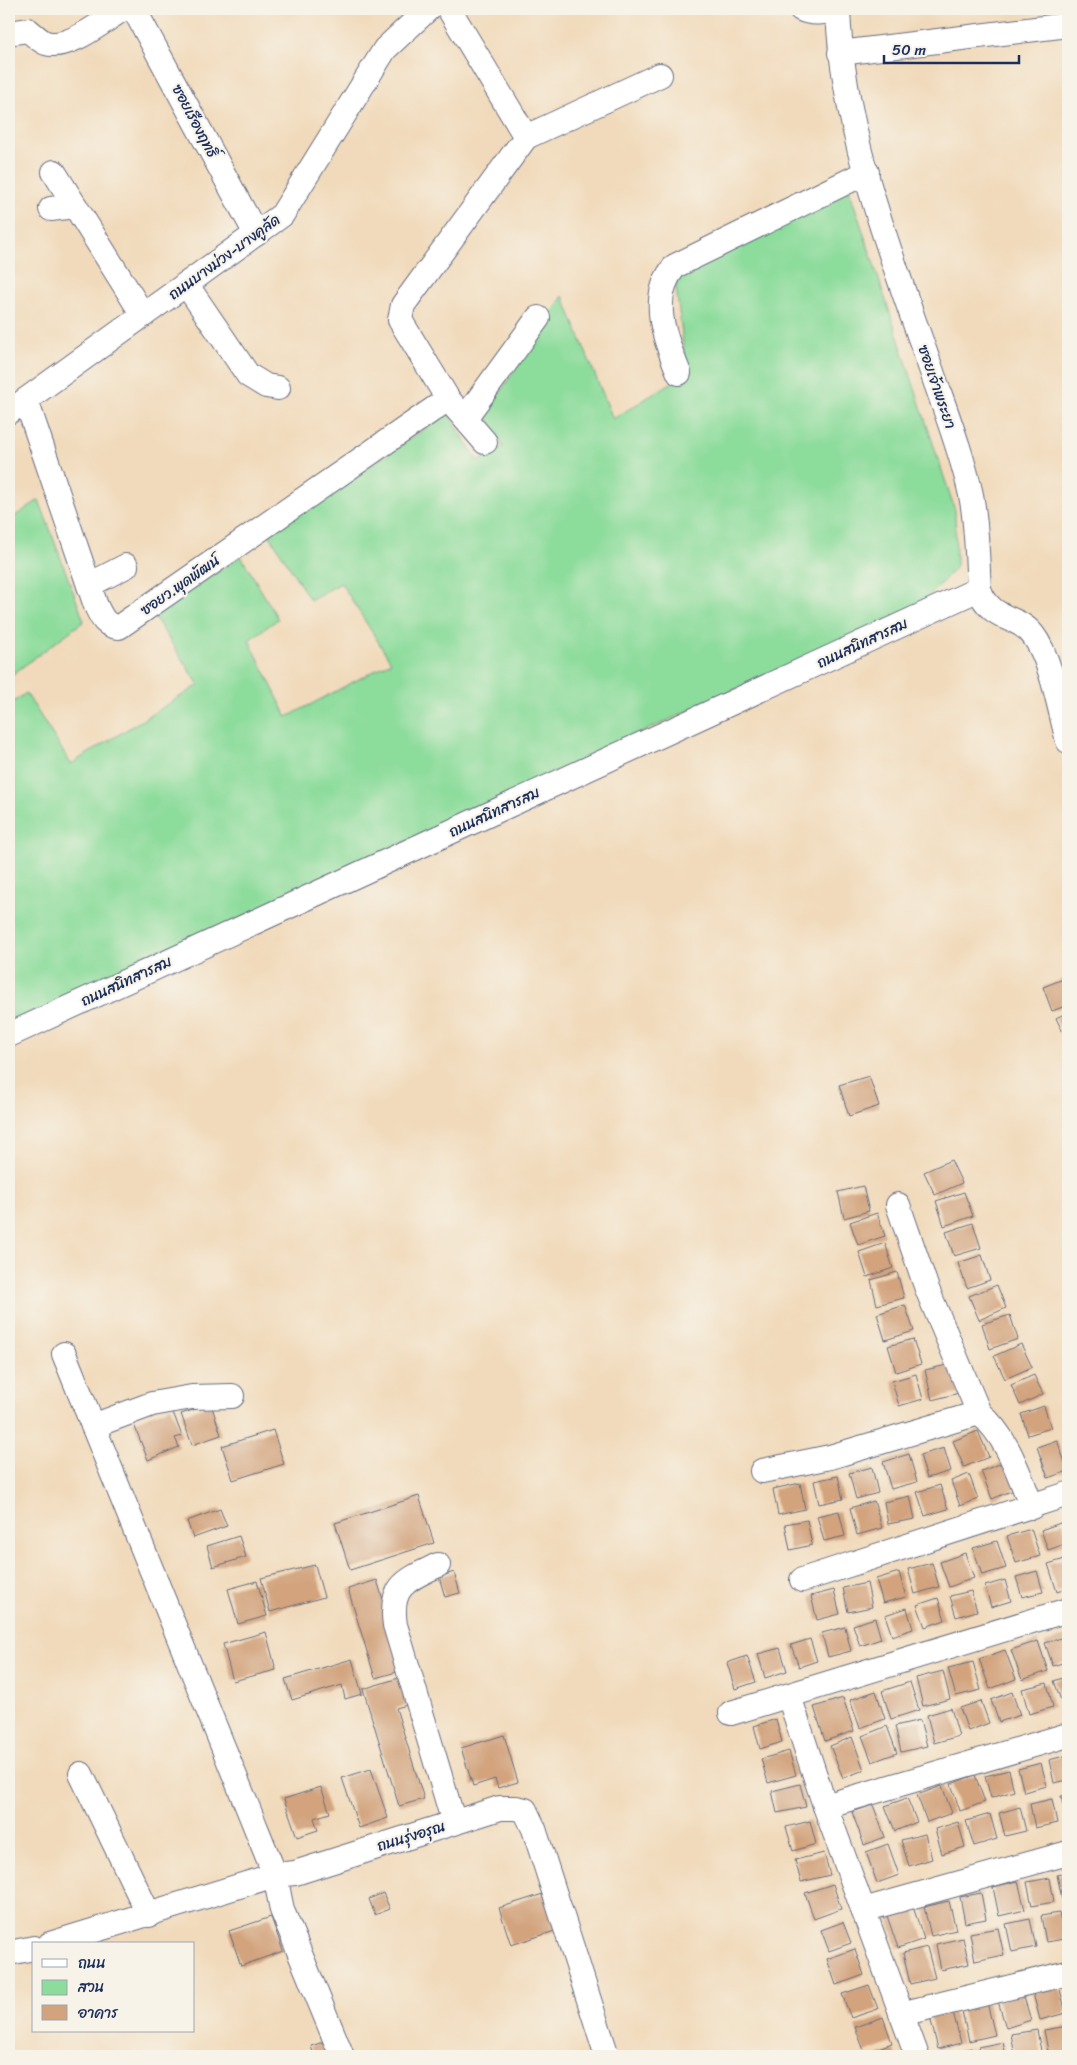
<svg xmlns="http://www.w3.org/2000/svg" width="1077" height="2065" font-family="Sriracha,'Playpen Sans Thai',sans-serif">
	<rect width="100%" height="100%" fill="#f7f3e8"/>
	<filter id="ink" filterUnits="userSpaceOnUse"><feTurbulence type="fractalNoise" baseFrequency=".02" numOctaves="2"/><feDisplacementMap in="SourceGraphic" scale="10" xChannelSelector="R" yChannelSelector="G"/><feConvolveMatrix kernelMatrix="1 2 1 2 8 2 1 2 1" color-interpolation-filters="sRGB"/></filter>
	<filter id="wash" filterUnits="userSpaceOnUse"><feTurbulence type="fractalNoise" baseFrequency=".0096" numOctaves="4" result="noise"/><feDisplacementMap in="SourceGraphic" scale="20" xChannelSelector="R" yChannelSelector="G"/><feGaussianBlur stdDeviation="1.12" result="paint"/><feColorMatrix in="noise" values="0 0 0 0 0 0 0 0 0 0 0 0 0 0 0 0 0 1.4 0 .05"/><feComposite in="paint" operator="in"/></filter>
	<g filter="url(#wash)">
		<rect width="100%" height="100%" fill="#f1dabb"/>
		<g fill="#8cdc9b" stroke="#54867c">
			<path d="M849 189 955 510 956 567 924 602 9 1025V705L26 693 71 764 199 685 153 615 241 556 278 619 249 640 287 717 391 662 341 583 310 600 269 534 448 413 478 461 503 447 486 414 563 296 613 419 687 373 675 280Z"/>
			<path d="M39 500 84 621 9 677V520Z"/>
		</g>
		<g id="blocks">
			<g fill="#d2a37d">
				<path d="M1066 978 1068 1005 1052 1011 1043 987Z"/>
				<path d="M1068 1012V1040L1067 1041 1056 1018Z"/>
				<path d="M869 1076 879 1106 849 1116 839 1085Z"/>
				<path d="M951 1160 962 1183 935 1195 924 1172Z"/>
				<path d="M863 1186 869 1211 844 1218 838 1192Z"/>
				<path d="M964 1192 973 1216 944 1226 936 1201Z"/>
				<path d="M877 1213 885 1236 858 1245 850 1222Z"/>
				<path d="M973 1223 981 1248 954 1256 946 1232Z"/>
				<path d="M885 1243 893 1268 867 1277 859 1252Z"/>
				<path d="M982 1255 990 1280 967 1288 958 1263Z"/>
				<path d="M897 1272 904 1298 877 1305 871 1280Z"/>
				<path d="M997 1285 1006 1308 979 1320 969 1296Z"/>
				<path d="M905 1305 914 1331 885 1340 877 1314Z"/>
				<path d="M1010 1315 1018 1339 990 1349 982 1324Z"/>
				<path d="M913 1339 921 1364 896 1372 888 1346Z"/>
				<path d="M1021 1344 1032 1367 1005 1379 994 1356Z"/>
				<path d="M951 1364 959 1393 932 1400 925 1370Z"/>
				<path d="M916 1374 923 1399 899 1406 892 1381Z"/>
				<path d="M1034 1375 1043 1394 1020 1405 1011 1385Z"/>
				<path d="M211 1404 221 1435 192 1445 181 1414Z"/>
				<path d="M1044 1406 1051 1428 1028 1435 1021 1414Z"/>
				<path d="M171 1407 182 1436 175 1438 179 1447 148 1460 133 1422Z"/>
				<path d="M273 1430 284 1464 233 1480 222 1446Z"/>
				<path d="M978 1431 989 1457 964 1467 953 1441Z"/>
				<path d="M1057 1440 1068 1471 1048 1478 1037 1447Z"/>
				<path d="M944 1448 951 1471 927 1478 920 1455Z"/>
				<path d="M909 1454 917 1482 891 1489 883 1462Z"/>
				<path d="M1005 1462 1016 1489 992 1499 981 1471Z"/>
				<path d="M872 1467 878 1493 856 1499 849 1473Z"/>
				<path d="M969 1474 978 1499 960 1506 951 1481Z"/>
				<path d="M838 1476 843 1499 819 1504 814 1481Z"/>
				<path d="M800 1483 805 1509 778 1515 773 1489Z"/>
				<path d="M940 1485 948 1509 925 1516 917 1492Z"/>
				<path d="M419 1496 434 1543 350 1570 335 1523Z"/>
				<path d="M910 1496 915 1519 888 1524 884 1502Z"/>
				<path d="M874 1501 882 1528 857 1535 850 1508Z"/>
				<path d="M220 1509 227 1526 193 1538 187 1521Z"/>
				<path d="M839 1511 845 1536 824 1541 817 1516Z"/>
				<path d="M807 1520 812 1545 790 1550 785 1524Z"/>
				<path d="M1063 1522 1068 1543 1048 1550 1041 1530Z"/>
				<path d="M1031 1529 1040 1556 1016 1563 1007 1536Z"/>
				<path d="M239 1536 246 1557 213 1567 207 1546Z"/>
				<path d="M997 1541 1006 1568 982 1575 973 1548Z"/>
				<path d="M965 1553 974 1578 949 1587 940 1562Z"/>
				<path d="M1068 1558V1588L1057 1592 1048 1564Z"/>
				<path d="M932 1563 939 1587 915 1594 908 1569Z"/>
				<path d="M315 1565 324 1597 270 1612 261 1578Z"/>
				<path d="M1037 1571 1043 1592 1022 1597 1016 1577Z"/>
				<path d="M454 1572 460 1593 445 1597 439 1577Z"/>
				<path d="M899 1572 906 1597 883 1603 876 1579Z"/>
				<path d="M377 1580 404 1670 375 1678 348 1589Z"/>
				<path d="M1005 1580 1011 1601 991 1607 985 1586Z"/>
				<path d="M257 1581 267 1616 238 1624 228 1589Z"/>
				<path d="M867 1583 872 1607 848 1612 843 1588Z"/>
				<path d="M834 1590 840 1614 817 1620 811 1596Z"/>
				<path d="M971 1591 977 1611 956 1617 950 1596Z"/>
				<path d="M938 1598 945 1620 925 1627 917 1605Z"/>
				<path d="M907 1608 913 1629 892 1636 885 1615Z"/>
				<path d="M875 1618 881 1639 860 1646 853 1625Z"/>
				<path d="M845 1627 851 1651 828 1657 822 1633Z"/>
				<path d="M266 1632 276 1670 233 1681 223 1644Z"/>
				<path d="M1068 1636V1661L1053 1666 1045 1643Z"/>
				<path d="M810 1639 817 1661 799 1667 791 1645Z"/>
				<path d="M1038 1641 1048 1671 1022 1680 1011 1650Z"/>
				<path d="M780 1648 787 1671 765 1678 758 1654Z"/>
				<path d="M1005 1650 1016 1679 990 1689 979 1659Z"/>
				<path d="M747 1656 756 1682 735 1689 727 1663Z"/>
				<path d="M352 1659 362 1694 345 1699 342 1685 292 1700 285 1679Z"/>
				<path d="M973 1662 981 1690 956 1696 948 1668Z"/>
				<path d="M943 1671 950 1699 923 1706 916 1678Z"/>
				<path d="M1068 1676V1701L1062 1703 1054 1681Z"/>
				<path d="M402 1677 411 1704 396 1708 424 1799 399 1806 363 1689Z"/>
				<path d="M910 1682 919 1710 891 1719 882 1691Z"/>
				<path d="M1047 1683 1053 1707 1029 1714 1022 1689Z"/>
				<path d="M876 1691 885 1719 860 1728 850 1700Z"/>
				<path d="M1012 1692 1020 1715 999 1722 991 1700Z"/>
				<path d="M843 1698 854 1731 825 1741 814 1707Z"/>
				<path d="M981 1701 989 1723 968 1731 960 1708Z"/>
				<path d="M951 1708 959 1736 934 1743 927 1715Z"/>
				<path d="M776 1719 782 1742 760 1749 754 1726Z"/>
				<path d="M920 1720 927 1746 901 1752 895 1726Z"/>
				<path d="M887 1726 897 1753 872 1762 862 1736Z"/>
				<path d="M504 1735 518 1782 498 1788 495 1779 473 1786 461 1748Z"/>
				<path d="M852 1737 864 1770 843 1778 830 1746Z"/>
				<path d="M789 1751 796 1775 768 1783 761 1759Z"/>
				<path d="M1068 1755V1780L1054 1783 1049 1760Z"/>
				<path d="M1041 1763 1047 1786 1024 1792 1018 1769Z"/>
				<path d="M371 1769 388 1818 359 1828 342 1778Z"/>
				<path d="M1009 1770 1014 1791 991 1798 985 1776Z"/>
				<path d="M975 1775 985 1802 960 1811 951 1784Z"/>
				<path d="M800 1784 806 1807 777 1813 772 1791Z"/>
				<path d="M942 1786 952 1813 927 1822 917 1795Z"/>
				<path d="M321 1787 330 1813 314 1818 318 1830 297 1837 284 1799Z"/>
				<path d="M1068 1795V1818H1066L1061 1796Z"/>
				<path d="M907 1798 917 1822 895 1831 885 1806Z"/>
				<path d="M1052 1799 1057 1823 1035 1828 1030 1804Z"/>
				<path d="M873 1805 885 1837 864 1845 852 1812Z"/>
				<path d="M1020 1807 1026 1831 1005 1836 999 1813Z"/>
				<path d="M990 1814 997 1839 974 1846 966 1821Z"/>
				<path d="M810 1821 816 1844 793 1851 786 1827Z"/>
				<path d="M958 1822 965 1847 942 1854 935 1829Z"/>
				<path d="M925 1834 932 1859 909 1866 901 1840Z"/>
				<path d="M888 1844 899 1875 877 1883 866 1852Z"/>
				<path d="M824 1853 830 1875 801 1882 795 1860Z"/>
				<path d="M1068 1872V1897L1062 1899 1057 1875Z"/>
				<path d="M1050 1878 1054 1902 1032 1906 1027 1882Z"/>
				<path d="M1018 1881 1025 1910 999 1916 993 1887Z"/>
				<path d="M833 1884 841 1909 814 1919 805 1893Z"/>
				<path d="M383 1893 390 1909 375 1915 369 1899Z"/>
				<path d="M546 1893 558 1930 511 1945 499 1908Z"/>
				<path d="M981 1893 986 1919 965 1923 960 1897Z"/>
				<path d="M949 1901 956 1930 931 1936 924 1907Z"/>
				<path d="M913 1907 924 1939 898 1948 887 1916Z"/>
				<path d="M1059 1913 1064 1939 1046 1942 1041 1916Z"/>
				<path d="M271 1917 283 1951 241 1966 229 1931Z"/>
				<path d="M1030 1919 1036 1947 1012 1952 1006 1924Z"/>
				<path d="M843 1922 851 1943 829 1951 821 1930Z"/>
				<path d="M998 1928 1004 1955 975 1961 970 1933Z"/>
				<path d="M963 1938 969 1964 941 1970 936 1944Z"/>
				<path d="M927 1947 935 1978 910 1984 903 1953Z"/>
				<path d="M855 1949 864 1975 836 1985 827 1959Z"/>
				<path d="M869 1985 878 2009 851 2018 842 1994Z"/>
				<path d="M1059 1986 1066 2013 1040 2020 1033 1993Z"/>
				<path d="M1023 1994 1031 2020 1006 2028 998 2001Z"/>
				<path d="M987 2002 995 2035 969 2041 961 2007Z"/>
				<path d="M953 2012 961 2043 938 2049 930 2017Z"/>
				<path d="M883 2017 892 2043 865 2053 855 2027Z"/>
				<path d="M1068 2026V2053L1049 2056 1044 2030Z"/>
				<path d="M1037 2030 1042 2056H1015L1011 2034Z"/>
				<path d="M326 2041 337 2056H314L311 2046Z"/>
				<path d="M1003 2042 1006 2056H980L978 2047Z"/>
				<path d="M971 2048 973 2056H945L944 2055Z"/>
				<path d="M894 2050 896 2056H878Z"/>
			</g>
		</g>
	</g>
	<g filter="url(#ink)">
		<use href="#blocks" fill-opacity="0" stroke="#666b7f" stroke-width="1"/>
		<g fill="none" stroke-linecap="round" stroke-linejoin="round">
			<defs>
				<g id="minor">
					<path d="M134 9 256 234"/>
					<path d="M449 9 526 137 403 305 400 320 448 399 485 442"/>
					<path d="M801 9C812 15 826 12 838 10"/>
					<path d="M838 9C842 131 891 255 931 369 945 410 962 453 971 495 977 525 977 558 979 589 991 622 1017 614 1033 635 1051 658 1060 711 1068 741"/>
					<path d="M9 33 28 30C33 34 40 41 46 43 69 50 103 21 123 9"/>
					<path d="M840 53 1068 25"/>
					<path d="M526 137 660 75"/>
					<path d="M54 172 143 315"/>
					<path d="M51 209 75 206"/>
					<path d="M186 284 248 375 266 386 278 388"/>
					<path d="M679 373C665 339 648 298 675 266L867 172"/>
					<path d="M26 400 96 606C102 618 105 626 119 627L448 399"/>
					<path d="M9 412 282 215 385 49 428 9"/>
					<path d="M465 418 538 318"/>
					<path d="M89 585 126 566"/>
					<path d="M9 1035 979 589"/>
					<path d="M898 1205 927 1289 979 1413C1007 1435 1019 1475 1032 1507"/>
					<path d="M64 1354 275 1875 282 1910 342 2056"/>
					<path d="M93 1426 152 1404 192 1397 232 1396"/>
					<path d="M762 1471 830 1457 979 1413"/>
					<path d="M438 1565C407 1580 389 1585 395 1625L454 1823"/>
					<path d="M802 1580 1068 1494"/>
					<path d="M789 1696 825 1806 917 2056"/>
					<path d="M731 1713 1068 1610"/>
					<path d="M81 1774 149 1915"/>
					<path d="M825 1806 1068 1735"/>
					<path d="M863 1910 1068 1853"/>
					<path d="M50 1944 275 1875 295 1873 500 1808H516L525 1810 534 1829 607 2056"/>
					<path d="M9 1953 34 1948"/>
					<path d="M901 2014 1068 1973"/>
				</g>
			</defs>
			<use href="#minor" stroke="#666b7f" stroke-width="26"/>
			<use href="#minor" stroke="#fff" stroke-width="24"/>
		</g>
	</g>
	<g text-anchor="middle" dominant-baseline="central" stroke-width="4.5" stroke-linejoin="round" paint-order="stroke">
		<g font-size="15" fill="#1b2f5e" stroke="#f7f3e8">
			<text transform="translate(195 121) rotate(62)">ซอยเรืองฤทธิ์</text>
			<text transform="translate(224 257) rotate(-36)">ถนนบางม่วง-บางคูลัด</text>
			<text transform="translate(937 387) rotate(71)">ซอยเจ้าพระยา</text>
			<text transform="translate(180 585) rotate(-35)">ซอยว.พุดพัฒน์</text>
			<text transform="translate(862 643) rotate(-25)">ถนนสนิทสารสม</text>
			<text transform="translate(494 812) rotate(-25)">ถนนสนิทสารสม</text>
			<text transform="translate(126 981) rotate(-25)">ถนนสนิทสารสม</text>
			<text transform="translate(411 1836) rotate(-17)">ถนนรุ่งอรุณ</text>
		</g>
	</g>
	<rect width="1077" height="2065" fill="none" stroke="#f7f3e8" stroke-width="30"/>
	<rect x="32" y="1942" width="162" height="90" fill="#f7f3e8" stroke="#9fa5b1"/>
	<rect x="42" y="1959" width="25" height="8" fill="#ffffff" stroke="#9fa5b1"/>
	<text x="78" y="1968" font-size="15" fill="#1b2f5e">ถนน</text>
	<rect x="42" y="1980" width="25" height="15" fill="#8cdc9b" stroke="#9fa5b1"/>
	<text x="78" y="1992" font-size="15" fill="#1b2f5e">สวน</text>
	<rect x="42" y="2005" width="25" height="15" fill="#d2a37d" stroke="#9fa5b1"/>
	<text x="78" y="2018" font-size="15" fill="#1b2f5e">อาคาร</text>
	<path d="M884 55v8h135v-8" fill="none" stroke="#1b2f5e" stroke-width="2.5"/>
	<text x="892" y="55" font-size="15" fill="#1b2f5e" stroke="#f7f3e8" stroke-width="4" paint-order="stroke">50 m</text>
</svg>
